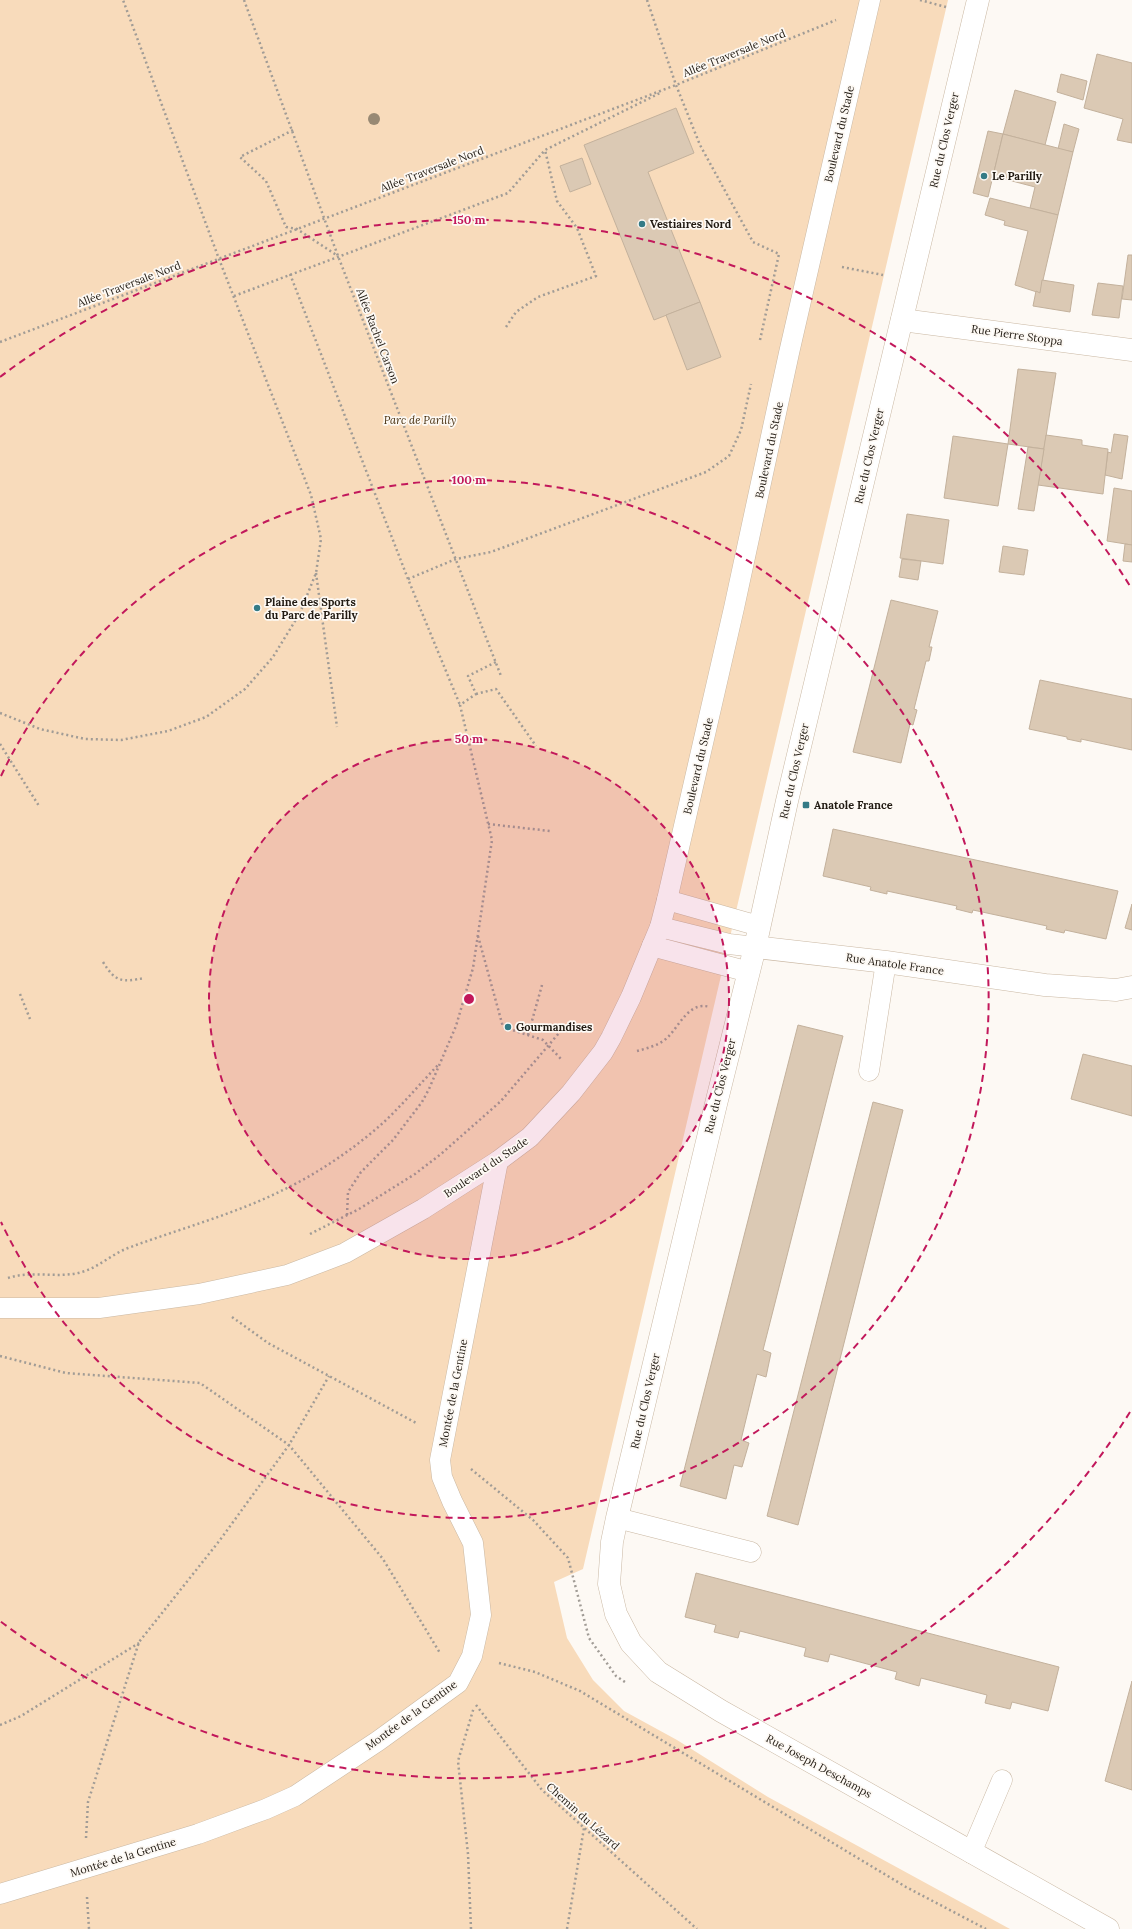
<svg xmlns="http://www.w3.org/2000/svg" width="1132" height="1929" font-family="Lora,serif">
	<rect width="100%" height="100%" fill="#fdf9f4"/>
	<path fill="#f8dbbb" d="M0 0H948L583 1569 554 1582 567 1638 593 1680 624 1711 677 1740 768 1797 1010 1929H0Z"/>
	<g fill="#dbc9b4" stroke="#c3b19c">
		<path d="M1097 54 1132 63V143L1117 140 1123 119 1084 108Z"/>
		<path d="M1061 74 1087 81 1083 100 1057 92Z"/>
		<path d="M1015 90 1056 102 1045 145 1003 134Z"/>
		<path d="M676 108 694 153 648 172 700 302 654 320 584 145Z"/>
		<path d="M1064 124 1079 129 1073 152 1058 149Z"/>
		<path d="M988 131 1003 134 988 197 973 193Z"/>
		<path d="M1003 134 1073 152 1058 215 1030 208 1035 187 993 176Z"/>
		<path d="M582 158 591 184 570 192 560 166Z"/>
		<path d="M990 198 1058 215 1040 293 1015 285 1028 231 1004 225 1005 221 985 215Z"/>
		<path d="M1128 255H1132V300L1122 299Z"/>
		<path d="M1042 280 1074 285 1070 312 1033 306 1036 291 1040 293Z"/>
		<path d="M1098 283 1123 286 1119 318 1092 315Z"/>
		<path d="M700 302 721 357 687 370 666 315Z"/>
		<path d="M1018 369 1056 373 1044 449 1008 444Z"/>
		<path d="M1114 434 1128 436 1122 479 1105 475 1108 452 1111 453Z"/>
		<path d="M1046 435 1082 440V445L1108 449 1103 494 1038 485Z"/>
		<path d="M953 436 1008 444 998 506 944 498Z"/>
		<path d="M1028 447 1044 449 1034 511 1018 509Z"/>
		<path d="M1114 488 1132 491V545L1107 541Z"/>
		<path d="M907 514 949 520 943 564 900 558Z"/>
		<path d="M1125 544 1132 545V562L1123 561Z"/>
		<path d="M1003 546 1028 550 1024 575 999 572Z"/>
		<path d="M902 559 921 561 918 580 899 577Z"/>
		<path d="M891 600 938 611 929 647H932L929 661H926L914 709 917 710 913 725 910 724 901 763 853 752Z"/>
		<path d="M1040 680 1132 699V750L1081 739V742L1067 739V737L1029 729Z"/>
		<path d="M833 829 1118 891 1106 939 1065 930 1064 933 1046 929 1047 926 973 910 972 913 956 909 957 906 887 891V894L870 890 871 887 823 876Z"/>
		<path d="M1132 904V930L1125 928Z"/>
		<path d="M798 1025 843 1036 763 1350 771 1353 766 1377 757 1374 741 1440 749 1443 742 1467 734 1465 726 1499 680 1486Z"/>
		<path d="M1083 1054 1132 1066V1116L1071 1099Z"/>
		<path d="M873 1102 903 1110 798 1525 767 1516Z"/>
		<path d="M696 1573 1059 1667 1048 1711 1012 1702 1010 1709 985 1703 987 1695 921 1678 919 1686 895 1679 897 1672 830 1654 828 1662 804 1656 806 1648 740 1631 738 1638 714 1632 716 1625 685 1617Z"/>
		<path d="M1132 1681V1790L1105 1781Z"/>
	</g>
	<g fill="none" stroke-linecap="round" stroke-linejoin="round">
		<defs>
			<g id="service">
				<path d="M667 900 759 926"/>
				<path d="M660 927 729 944 755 947"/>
				<path d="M652 946 749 972"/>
				<path d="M869 1071 886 962"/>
				<path d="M0 1308H99L199 1294 287 1275 345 1253 423 1209 498 1161 530 1137 571 1093 603 1052 611 1038 631 997 652 946 660 927 667 900 734 608 789 353 870 0"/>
				<path d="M617 1518 751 1552"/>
				<path d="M971 1853 1002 1780"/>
				<path d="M0 1894 198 1834 266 1809 295 1796 378 1741 458 1683 472 1656 481 1615 473 1543 452 1501 442 1477 440 1460 498 1161"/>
			</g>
			<g id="minor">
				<path d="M902 320 1132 350"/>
				<path d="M755 947 886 962 1045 985 1116 990 1132 987"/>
			</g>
			<path id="tertiary" d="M978 0 787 801 755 947 716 1104 617 1518 612 1542 609 1584 616 1614 631 1643 658 1672 721 1711 1108 1929"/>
		</defs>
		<use href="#service" stroke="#cab8a3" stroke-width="21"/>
		<use href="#minor" stroke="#cab8a3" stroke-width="23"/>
		<use href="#tertiary" stroke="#cab8a3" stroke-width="23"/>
		<g stroke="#a19c96" stroke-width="2.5" stroke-dasharray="2 3" stroke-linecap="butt">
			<path d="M244 0 338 256 501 676"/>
			<path d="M647 0 676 85 700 145 753 242 779 254"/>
			<path d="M920 0 946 7"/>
			<path d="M293 130 240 157 266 181 286 227 297 229 338 256"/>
			<path d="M842 267 883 275"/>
			<path d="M290 274 408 579 460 705"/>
			<path d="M234 296 508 193 545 150 662 92"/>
			<path d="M506 327 516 312 538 297 596 276 577 228 557 201 545 150"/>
			<path d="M760 340 779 254"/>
			<path d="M0 342 676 85 836 20"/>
			<path d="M316 573 337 727"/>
			<path d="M408 579 456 559 491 552 706 472 729 456 741 430 751 384"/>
			<path d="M476 694 496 689 536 746"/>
			<path d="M0 713 40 729 85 739 121 740 168 731 206 717 245 689 273 657 300 613 316 573 321 539 311 495 219 259 123 0"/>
			<path d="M0 744 39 806"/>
			<path d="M488 824 550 831"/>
			<path d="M478 936 503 1027 543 1040 561 1059"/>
			<path d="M103 962C116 983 122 982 145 978"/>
			<path d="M20 994 30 1019"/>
			<path d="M528 1035 542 985"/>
			<path d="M637 1051C648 1048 660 1045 668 1037 680 1025 689 1001 710 1007"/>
			<path d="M347 1215 348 1192 361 1172 393 1140 422 1102 429 1089 456 1026 473 968 492 840 460 705 476 694 468 676 496 662"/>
			<path d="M310 1234 359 1209 415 1174 441 1154 501 1101 559 1033"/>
			<path d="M8 1278C32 1270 58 1279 82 1272 99 1267 112 1254 128 1248 179 1229 232 1215 281 1191 317 1174 354 1149 384 1122 403 1104 420 1084 438 1065"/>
			<path d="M232 1317 268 1343 418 1424"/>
			<path d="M0 1356 66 1373 200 1383 289 1445 383 1559 440 1653"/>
			<path d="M471 1469 533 1520 568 1558 589 1638 616 1676 625 1682"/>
			<path d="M499 1663 535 1672 580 1691 906 1887 986 1929"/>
			<path d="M476 1705 542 1790 697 1929"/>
			<path d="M0 1725 21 1716 139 1643"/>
			<path d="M86 1838 88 1802 139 1642 220 1540 289 1445 329 1376"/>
			<path d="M87 1897 89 1929"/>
			<path d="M471 1929 468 1854 458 1761 474 1707"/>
			<path d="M567 1929 584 1828"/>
		</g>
		<use href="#service" stroke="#fff" stroke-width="20"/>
		<use href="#minor" stroke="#fff" stroke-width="22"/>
		<use href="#tertiary" stroke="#fff" stroke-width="22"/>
	</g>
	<circle fill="#988974" cx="374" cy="119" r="6"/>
	<circle cx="469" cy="999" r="260" fill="#c2185b" fill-opacity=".12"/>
	<g fill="none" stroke="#c2185b" stroke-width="2" stroke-dasharray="7 5">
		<circle cx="469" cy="999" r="260"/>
		<path d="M1 776A519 519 0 1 1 1 1222"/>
		<path d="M1130 1412A779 779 0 0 1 0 1621M0 377A779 779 0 0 1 1130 586"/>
	</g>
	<g fill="#347b86" stroke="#fdf9f4" stroke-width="1.5">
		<circle cx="984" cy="176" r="4"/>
		<circle cx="642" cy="224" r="4"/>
		<circle cx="257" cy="608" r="4"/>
		<rect x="802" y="801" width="8" height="8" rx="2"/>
		<circle cx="508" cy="1027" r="4"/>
	</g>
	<g text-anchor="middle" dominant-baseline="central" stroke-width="3.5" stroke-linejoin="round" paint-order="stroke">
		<g font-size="11" fill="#211a12" stroke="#fdf9f4">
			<text transform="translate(734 53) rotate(-22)">Allée Traversale Nord</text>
			<text transform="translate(839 134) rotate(-77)">Boulevard du Stade</text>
			<text transform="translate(944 140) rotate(-77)">Rue du Clos Verger</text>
			<text transform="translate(432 169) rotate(-21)">Allée Traversale Nord</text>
			<text transform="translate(129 284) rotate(-21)">Allée Traversale Nord</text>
			<text transform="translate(1017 335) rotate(8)">Rue Pierre Stoppa</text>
			<text transform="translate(378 336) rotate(69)">Allée Rachel Carson</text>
			<text transform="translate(769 450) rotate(-78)">Boulevard du Stade</text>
			<text transform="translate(869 456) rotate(-77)">Rue du Clos Verger</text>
			<text transform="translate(698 766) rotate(-77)">Boulevard du Stade</text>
			<text transform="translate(794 771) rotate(-77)">Rue du Clos Verger</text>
			<text transform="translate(895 964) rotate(8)">Rue Anatole France</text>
			<text transform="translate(720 1086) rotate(-76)">Rue du Clos Verger</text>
			<text transform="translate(486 1167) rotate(-34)">Boulevard du Stade</text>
			<text transform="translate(453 1393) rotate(-79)">Montée de la Gentine</text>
			<text transform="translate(645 1401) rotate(-77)">Rue du Clos Verger</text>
			<text transform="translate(411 1715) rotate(-36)">Montée de la Gentine</text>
			<text transform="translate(819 1766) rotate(29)">Rue Joseph Deschamps</text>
			<text transform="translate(583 1816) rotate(42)">Chemin du Lézard</text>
			<text transform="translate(123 1857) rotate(-17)">Montée de la Gentine</text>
		</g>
		<g font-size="11" font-weight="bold" fill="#211a12" stroke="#fdf9f4" text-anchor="start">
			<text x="992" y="176">Le Parilly</text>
			<text x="650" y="224">Vestiaires Nord</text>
			<text x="265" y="602">Plaine des Sports<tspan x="265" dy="13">du Parc de Parilly</tspan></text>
			<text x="814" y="805">Anatole France</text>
			<text x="516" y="1027">Gourmandises</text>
		</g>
		<g font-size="11" font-style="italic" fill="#462e0c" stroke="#fdf9f4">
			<text x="420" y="420">Parc de Parilly</text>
		</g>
	</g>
	<circle cx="469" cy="999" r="6" fill="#c2185b" stroke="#fdf9f4" stroke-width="2"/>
	<g font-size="12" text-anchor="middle" font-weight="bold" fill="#c2185b" stroke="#fdf9f4" stroke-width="3.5" stroke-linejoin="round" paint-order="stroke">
		<text x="469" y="224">150 m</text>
		<text x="469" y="484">100 m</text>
		<text x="469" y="743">50 m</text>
	</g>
</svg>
